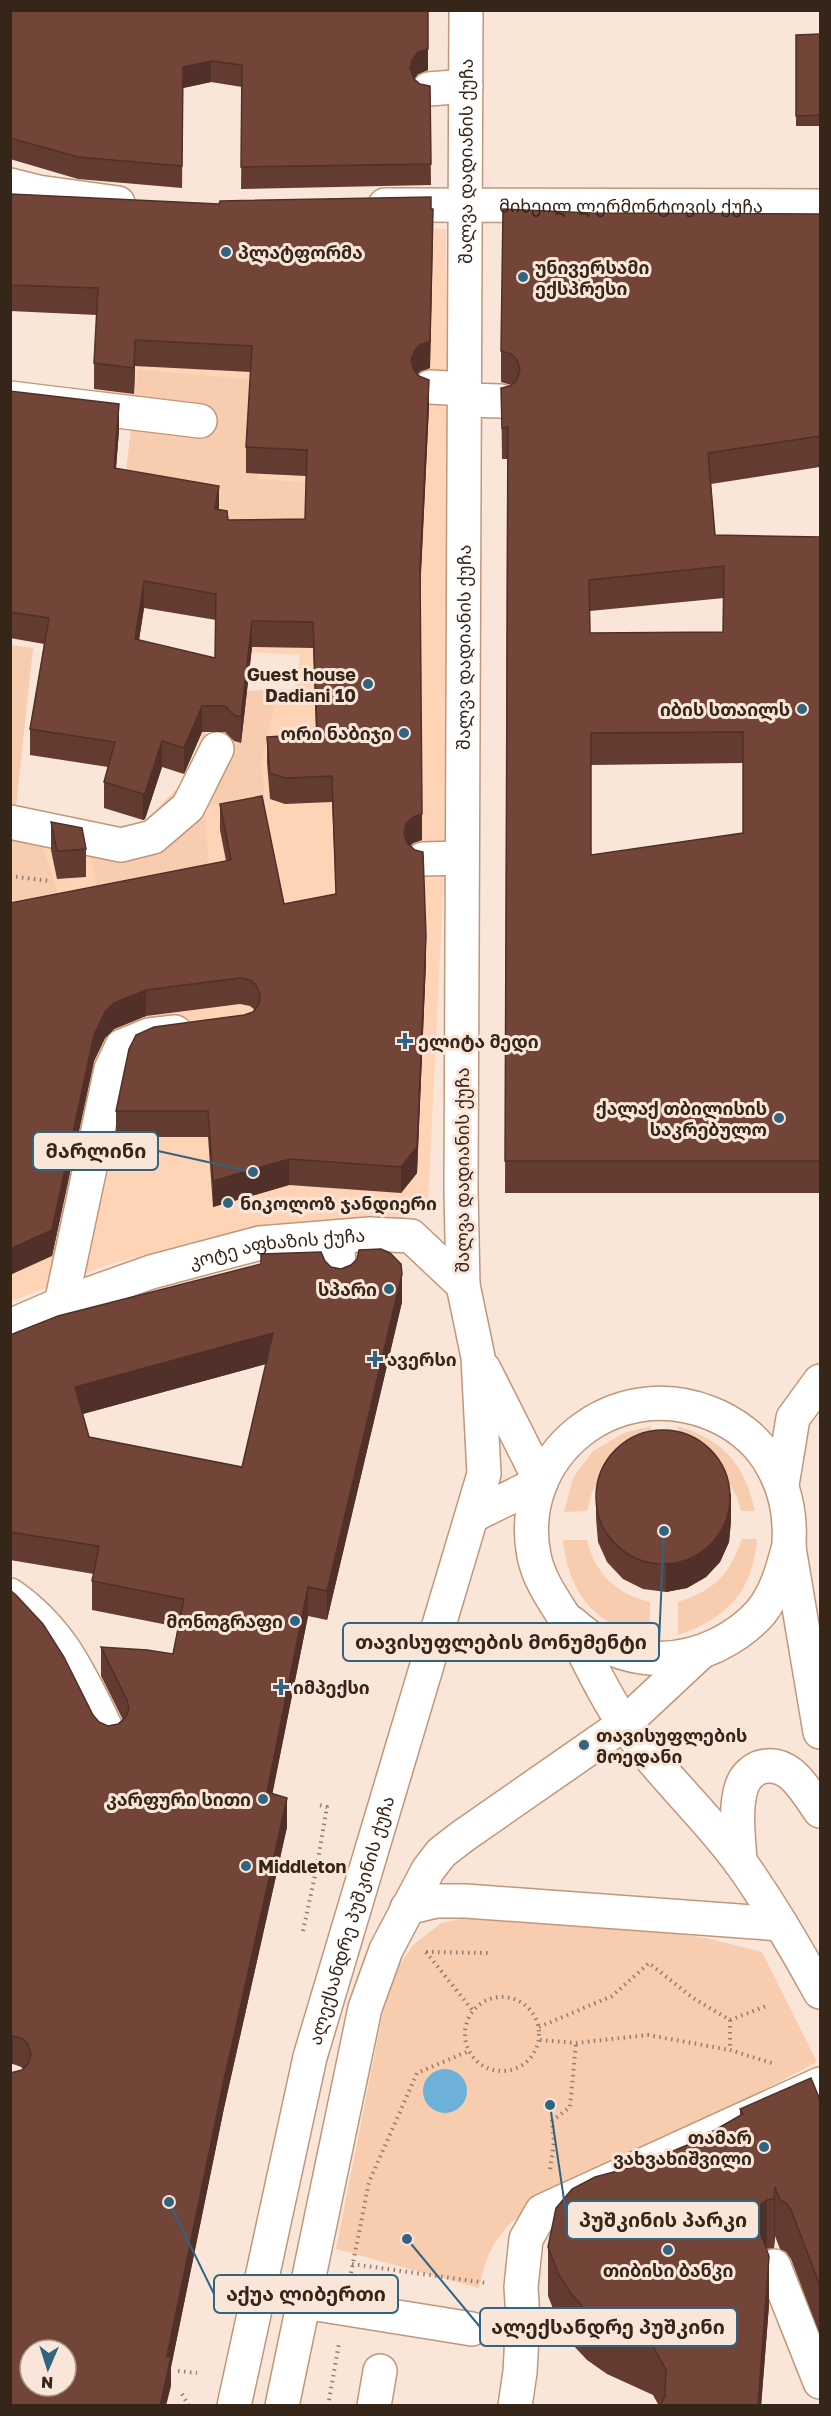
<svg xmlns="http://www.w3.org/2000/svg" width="831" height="2416" font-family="'Golos Text','Noto Sans Georgian',sans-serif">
	<rect width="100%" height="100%" fill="#f9e6d9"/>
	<path fill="#fed3b6" d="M109 216 348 227 446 229 449 769 428 1204 387 1227 281 1229 211 1237 110 1264 11 1301 10 924 39 835 61 841 205 806 265 802 262 762 279 689 297 690 300 655 220 650 307 482 258 479 262 381 138 369 135 409 102 404Z"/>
	<g fill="#f7ccaf">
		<path d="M138 369 263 381 258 479 307 482 304 538 216 524 124 488Z"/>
		<path d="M10 645 33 648 15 816H10Z"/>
		<path d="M279 689 262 762 265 802 205 806 209 881 105 929 89 847 61 841 145 821 191 774 202 732 240 743 247 691Z"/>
		<path d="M10 827 39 835 64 911 11 924Z"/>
		<path d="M651 1426 650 1448 601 1478 592 1492 587 1511 564 1512 573 1478 593 1451 624 1433Z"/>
		<path d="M678 1426C724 1441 744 1463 755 1511H741C732 1471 709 1466 678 1448Z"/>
		<path d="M742 1539H757C753 1592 726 1619 678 1635V1602C715 1590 729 1575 742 1539Z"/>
		<path d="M563 1540H587C595 1574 617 1594 650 1602V1639C595 1623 570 1598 563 1540Z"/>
		<path d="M475 1916 580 1927 656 1931 706 1938 762 1952 817 2062 514 2220C491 2242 486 2258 479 2288L336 2249 389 1982 413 1945 441 1923Z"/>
	</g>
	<circle fill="#6db1d9" cx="445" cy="2091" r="22"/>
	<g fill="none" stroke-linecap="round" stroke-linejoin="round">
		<defs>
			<g id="minor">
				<path d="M429 89 466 86"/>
				<path d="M10 185 38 192 118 203"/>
				<path id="s1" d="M385 205 820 206"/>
				<path d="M430 387 465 389"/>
				<path d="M10 398 200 421"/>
				<path d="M465 400 501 401"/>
				<path d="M10 822 121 845 153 837 188 807 217 749"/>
				<path d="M423 859 462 858"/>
				<path d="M337 1237 340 1279"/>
				<path d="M61 1304 111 1069 122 1046 149 1035 175 1032"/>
				<path id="s2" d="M10 1326 61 1304 151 1272 260 1243 370 1234 411 1236 463 1285"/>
				<path d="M10 1595C64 1632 82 1680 110 1736"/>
				<path d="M774 2266 820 2382"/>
				<path d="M304 2302 472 2329"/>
				<path d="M374 2406 380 2371"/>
				<path d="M515 2406 520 2372 523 2318 521 2287 526 2239 542 2211 820 2084"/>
			</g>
			<g id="major">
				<path d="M484 1369 541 1482"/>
				<path d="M782 1485 793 1418 820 1381"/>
				<path d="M472 1516 541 1482"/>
				<path d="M572 1623C612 1660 667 1669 717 1645 733 1637 749 1626 761 1612 776 1593 782 1572 788 1549"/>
				<path d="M820 1732C810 1673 800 1613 790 1554 788 1544 790 1535 789 1525 788 1501 781 1479 768 1459 755 1438 733 1422 710 1413 615 1375 514 1454 534 1556 540 1585 560 1608 574 1633 590 1663 605 1697 625 1725 660 1774 706 1815 741 1863 770 1904 796 1948 820 1992"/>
				<path d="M740 1862C739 1840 735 1815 740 1793 742 1782 748 1773 758 1768 789 1757 805 1790 820 1811"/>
				<path d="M407 1908 436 1901H466L781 1924"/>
				<path id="s3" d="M234 2406 310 2057 484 1474 478 1357 463 1285 461 1190 466 10"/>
				<path d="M282 2406 365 2008 386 1950 428 1870 441 1853 463 1836 624 1724 701 1652"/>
			</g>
		</defs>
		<use href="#minor" stroke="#c29679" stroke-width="36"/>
		<use href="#major" stroke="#c29679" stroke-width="36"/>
		<g stroke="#907e71" stroke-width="4" stroke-dasharray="1.5 4.5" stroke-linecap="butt">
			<path d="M10 876 50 881"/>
			<path d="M303 1931 316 1871 327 1807 319 1805"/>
			<path d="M426 1952 473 2011"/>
			<path d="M426 1952 491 1953"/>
			<circle cx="502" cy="2034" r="37"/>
			<path d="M730 2020V2050L775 2064"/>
			<path d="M730 2020 769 2005"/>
			<path d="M539 2027 612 1996 649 1963 693 1998 730 2020"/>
			<path d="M540 2040 576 2043 648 2035 730 2050"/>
			<path d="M550 2169 554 2143 552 2121 570 2107 576 2043"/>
			<path d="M352 2264 487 2283"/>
			<path d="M351 2273 369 2182 417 2073 469 2051"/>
			<path d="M178 2371 197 2373"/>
			<path d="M182 2394 189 2406"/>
			<path d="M328 2406 339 2343"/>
		</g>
		<use href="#minor" stroke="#fff" stroke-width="33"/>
		<use href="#major" stroke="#fff" stroke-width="33"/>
	</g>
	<g fill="#633b31" fill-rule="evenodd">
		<path d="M10 10 428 70 418 74 414 79 420 84 430 86 431 185 241 189 242 87 211 82 183 88 182 188 78 179 10 159Z"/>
		<path d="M820 34V126H796V35Z"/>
		<path d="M10 194 219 204 431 209 433 235 430 368 421 371 417 374 429 406 420 591 422 840 413 843 410 846 426 962 417 1173 401 1193 289 1185 213 1207 208 1137H116V1111L244 1015 253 1012 255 1010 250 1006 240 1004 146 1016 114 1029 105 1038 94 1061 52 1256 10 903 226 861 220 830V804L284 904 336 894 332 802 285 804 270 799 267 763V737L316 734 313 648 252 647 241 743 234 741 225 732H202L184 774 162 767 145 819 143 820 104 808V782L108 767 30 755V729L44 644 10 638V391L119 430 116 468 219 510 228 520 305 519 306 476 246 473V447L251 372 135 366 134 394 94 389V363L97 315 10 311ZM144 608 216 620 215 658 139 640Z"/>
		<path d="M592 213 820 214V467L711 484 715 535 820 537V1193H505L507 459H502L501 388 511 385 501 382V351ZM724 598 723 632 590 633V611ZM743 763V833L591 855V765Z"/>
		<path d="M51 822 86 849V877L57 879 51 850Z"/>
		<path d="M325 1261 331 1267 402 1302 327 1620 308 1616 272 1794 287 1827 224 2108 171 2367V2386L22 2070 23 2069 21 2067 13 2064 10 1590 93 1715 99 1722 108 1726 118 1724 123 1720 101 1676V1647L173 1654 178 1627 92 1610V1581L94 1574 10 1560V1335ZM266 1364 242 1467 89 1437 83 1414Z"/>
		<path d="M596 1490 731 1521 729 1542 720 1562 706 1577 687 1588 666 1592 643 1589 623 1579 607 1562 598 1542 596 1518Z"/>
		<path d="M820 2100V2335L791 2259 786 2252 780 2249 775 2236 774 2248 766 2249 769 2305 761 2406H659L653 2395 607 2374 587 2360 572 2344 559 2324 548 2296V2247L640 2165 692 2143 740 2115V2109Z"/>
	</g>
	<g fill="#503028">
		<path d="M428 49V70L418 74 412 82 410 68 412 60 418 52Z"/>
		<path d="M211 61V82L183 88 182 188 183 67Z"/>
		<path d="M433 209 430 368 421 371 415 376 411 360 415 350 421 344Z"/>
		<path d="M135 340V366L134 394V368Z"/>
		<path d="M429 380V406L420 595V569Z"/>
		<path d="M119 404V430L114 494V468Z"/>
		<path d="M219 486V512L215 509Z"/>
		<path d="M144 581V608L135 665V639Z"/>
		<path d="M252 621V647L241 743V717Z"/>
		<path d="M202 706V732L184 774V748Z"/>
		<path d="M162 741V767L145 819 143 820V794Z"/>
		<path d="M422 814V840L413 843 406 851 404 833 406 824 413 817Z"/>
		<path d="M426 936V962L417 1173 401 1193V1167Z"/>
		<path d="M146 990V1016L114 1029 105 1038 94 1061 52 1256 10 1275V1249L94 1035 105 1012 114 1003Z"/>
		<path d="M289 1159V1185L213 1207V1181Z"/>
		<path d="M402 1274V1302L327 1620V1591Z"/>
		<path d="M273 1333V1362L75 1416V1387Z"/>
		<path d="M731 1493V1521L729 1542 720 1562 706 1577 687 1588 666 1592V1564Z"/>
		<path d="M308 1587V1616L267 1821V1792Z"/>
		<path d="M287 1798V1827L224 2108 171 2367V2386L166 2406H160L167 2356 224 2080Z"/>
		<path d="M10 2036H13V2064L10 2065Z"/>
		<path d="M775 2187V2236L774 2248V2199Z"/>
		<path d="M767 2200V2249L760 2254 755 2215 760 2205Z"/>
		<path d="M769 2256V2305L761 2406H758Z"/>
	</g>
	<g fill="#734539" stroke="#503028" stroke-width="1.5" fill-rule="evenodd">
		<path d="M10 10H428V49L418 52 412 60 410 68 414 79 420 84 430 86 431 164 241 167 242 65 211 61 183 67 182 166 78 157 10 138Z"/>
		<path d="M820 34V115L796 116V35Z"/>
		<path d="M10 194 219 204 220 201 431 197V209H433L430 342 421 344 415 350 411 360 414 370 419 376 429 380 420 569 422 814 413 817 406 824 404 833 407 843 415 850 423 852 426 936 417 1147 401 1167 289 1159 213 1181 208 1111H116L129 1049 136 1035 154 1027 244 1015 253 1012 259 1004 260 994 256 985 250 980 240 978 146 990 114 1003 105 1012 94 1035 52 1230 10 1249V903L231 860 220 804 262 796 284 904 336 894 332 776 285 778 270 773 267 737 317 734 313 622 252 621 241 717 234 715 225 706H202L184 748 162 741 145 793 143 794 104 782 115 742 30 729 49 618 10 612V391L119 404 114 468 219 486 215 509 227 511 228 520 305 519 307 450 246 447 252 346 135 340 134 368 94 363 98 288 10 285ZM144 581 216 594 215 658 135 639Z"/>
		<path d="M503 209 592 213 820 214V436L708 453 715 535 820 537V1161H505L508 427 502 428 501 388 510 386 517 380 520 370 517 360 511 354 501 351ZM724 566 723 632 590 633 589 580ZM743 732V833L591 855V733Z"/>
		<path d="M51 822 82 828 86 849 57 851Z"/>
		<path d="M381 1249 390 1253 401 1264 402 1274 327 1591 308 1587 267 1792 287 1798 224 2080 167 2356 171 2357 160 2406H10V2073L22 2070 28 2064 31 2055 28 2044 21 2038 13 2036H10V1590L16 1595 43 1624 64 1657 93 1715 99 1722 108 1726 118 1724 126 1717 129 1709 127 1700 101 1647 147 1650 173 1654 184 1599 92 1581 99 1546 10 1532V1335L58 1316 261 1264V1254L321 1252 325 1261 331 1267 341 1269 351 1265 357 1259 359 1250ZM273 1333 242 1467 89 1437 75 1387ZM30 2350H66V2386H30Z"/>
		<circle cx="663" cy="1497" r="67"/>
		<path d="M811 2078 820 2100V2286L791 2210 786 2203 780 2200 775 2187 774 2199 767 2200 760 2205 755 2215 757 2224 769 2256 758 2406H660L665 2396 666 2370 653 2346 607 2325 587 2311 572 2295 559 2275 548 2247 556 2208 572 2189 595 2177 640 2165 692 2143 743 2114 740 2109Z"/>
	</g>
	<g fill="#306481" stroke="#f9e6d9" stroke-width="2">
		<circle cx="226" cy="252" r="6"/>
		<circle cx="523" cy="277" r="6"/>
		<circle cx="368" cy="684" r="6"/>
		<circle cx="802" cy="709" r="6"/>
		<circle cx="404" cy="733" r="6"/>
		<path d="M402 1032h6v6h6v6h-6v6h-6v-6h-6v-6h6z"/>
		<circle cx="779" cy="1118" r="6"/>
		<circle cx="228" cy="1203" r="6"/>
		<circle cx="389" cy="1289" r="6"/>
		<path d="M372 1350h6v6h6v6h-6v6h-6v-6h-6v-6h6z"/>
		<circle cx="295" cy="1621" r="6"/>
		<path d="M278 1678h6v6h6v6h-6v6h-6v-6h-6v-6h6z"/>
		<circle cx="584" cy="1745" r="6"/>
		<circle cx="263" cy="1799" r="6"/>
		<circle cx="246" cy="1866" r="6"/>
		<circle cx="764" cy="2147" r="6"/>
		<circle cx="668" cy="2250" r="6"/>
	</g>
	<g text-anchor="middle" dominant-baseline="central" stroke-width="6" stroke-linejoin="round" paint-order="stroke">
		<g font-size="18" fill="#362519" stroke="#f9e6d9">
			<text stroke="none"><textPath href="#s3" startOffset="2280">შალვა დადიანის ქუჩა</textPath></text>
			<text stroke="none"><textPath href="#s1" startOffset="246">მიხეილ ლერმონტოვის ქუჩა</textPath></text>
			<text stroke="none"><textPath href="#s3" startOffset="1794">შალვა დადიანის ქუჩა</textPath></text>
			<text transform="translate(462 1170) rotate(-90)">შალვა დადიანის ქუჩა</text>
			<text stroke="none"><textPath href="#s2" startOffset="280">კოტე აფხაზის ქუჩა</textPath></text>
			<text stroke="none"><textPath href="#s3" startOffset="500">ალექსანდრე პუშკინის ქუჩა</textPath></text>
		</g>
		<g font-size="18" font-weight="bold" fill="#362519" stroke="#f9e6d9" text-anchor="start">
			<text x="238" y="252">პლატფორმა</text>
			<text x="535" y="267">უნივერსამი<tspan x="535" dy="21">ექსპრესი</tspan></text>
			<text x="356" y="674" text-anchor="end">Guest house<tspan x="356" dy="21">Dadiani 10</tspan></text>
			<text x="790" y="709" text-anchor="end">იბის სთაილს</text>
			<text x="392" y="733" text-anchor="end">ორი ნაბიჯი</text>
			<text x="418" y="1041">ელიტა მედი</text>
			<text x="767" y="1108" text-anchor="end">ქალაქ თბილისის<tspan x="767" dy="21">საკრებულო</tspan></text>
			<text x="240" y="1203">ნიკოლოზ ჯანდიერი</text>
			<text x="377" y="1289" text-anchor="end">სპარი</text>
			<text x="387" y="1359">ავერსი</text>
			<text x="283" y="1621" text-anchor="end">მონოგრაფი</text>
			<text x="293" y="1687">იმპექსი</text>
			<text x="596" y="1735">თავისუფლების<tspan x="596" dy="21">მოედანი</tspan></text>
			<text x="251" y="1799" text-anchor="end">კარფური სითი</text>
			<text x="258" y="1866">Middleton</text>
			<text x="752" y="2137" text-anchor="end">თამარ<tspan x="752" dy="21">ვახვახიშვილი</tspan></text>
			<text x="668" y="2270" text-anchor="middle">თიბისი ბანკი</text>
		</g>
	</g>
	<path fill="none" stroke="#306481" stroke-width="2" d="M253 1172L158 1151M664 1531L659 1642M550 2105L567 2220M169 2202L214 2294M407 2239L480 2327"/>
	<g fill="#306481" stroke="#f9e6d9" stroke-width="2">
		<circle cx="253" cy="1172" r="6"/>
		<circle cx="664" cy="1531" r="6"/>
		<circle cx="550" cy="2105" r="6"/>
		<circle cx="169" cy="2202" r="6"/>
		<circle cx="407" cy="2239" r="6"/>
	</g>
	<g fill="#f9e6d9" stroke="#306481" stroke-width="2">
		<rect x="33" y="1132" width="125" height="38" rx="6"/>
		<rect x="343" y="1623" width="316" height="38" rx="6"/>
		<rect x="567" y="2201" width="192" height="38" rx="6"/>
		<rect x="214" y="2275" width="184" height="38" rx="6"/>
		<rect x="480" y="2308" width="257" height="38" rx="6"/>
	</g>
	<g font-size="20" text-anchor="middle" font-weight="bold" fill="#362519">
		<text x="96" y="1158">მარლინი</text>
		<text x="501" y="1649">თავისუფლების მონუმენტი</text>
		<text x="663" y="2227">პუშკინის პარკი</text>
		<text x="306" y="2301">აქუა ლიბერთი</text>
		<text x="608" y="2334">ალექსანდრე პუშკინი</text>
	</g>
	<rect width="831" height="2416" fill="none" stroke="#362519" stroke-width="24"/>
	<g transform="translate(48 2368) rotate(183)"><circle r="28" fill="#f9e6d9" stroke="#ab998c" stroke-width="1.5"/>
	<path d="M0-4.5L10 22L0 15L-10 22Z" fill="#306481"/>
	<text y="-9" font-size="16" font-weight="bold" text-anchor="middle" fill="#362519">N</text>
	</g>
</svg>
